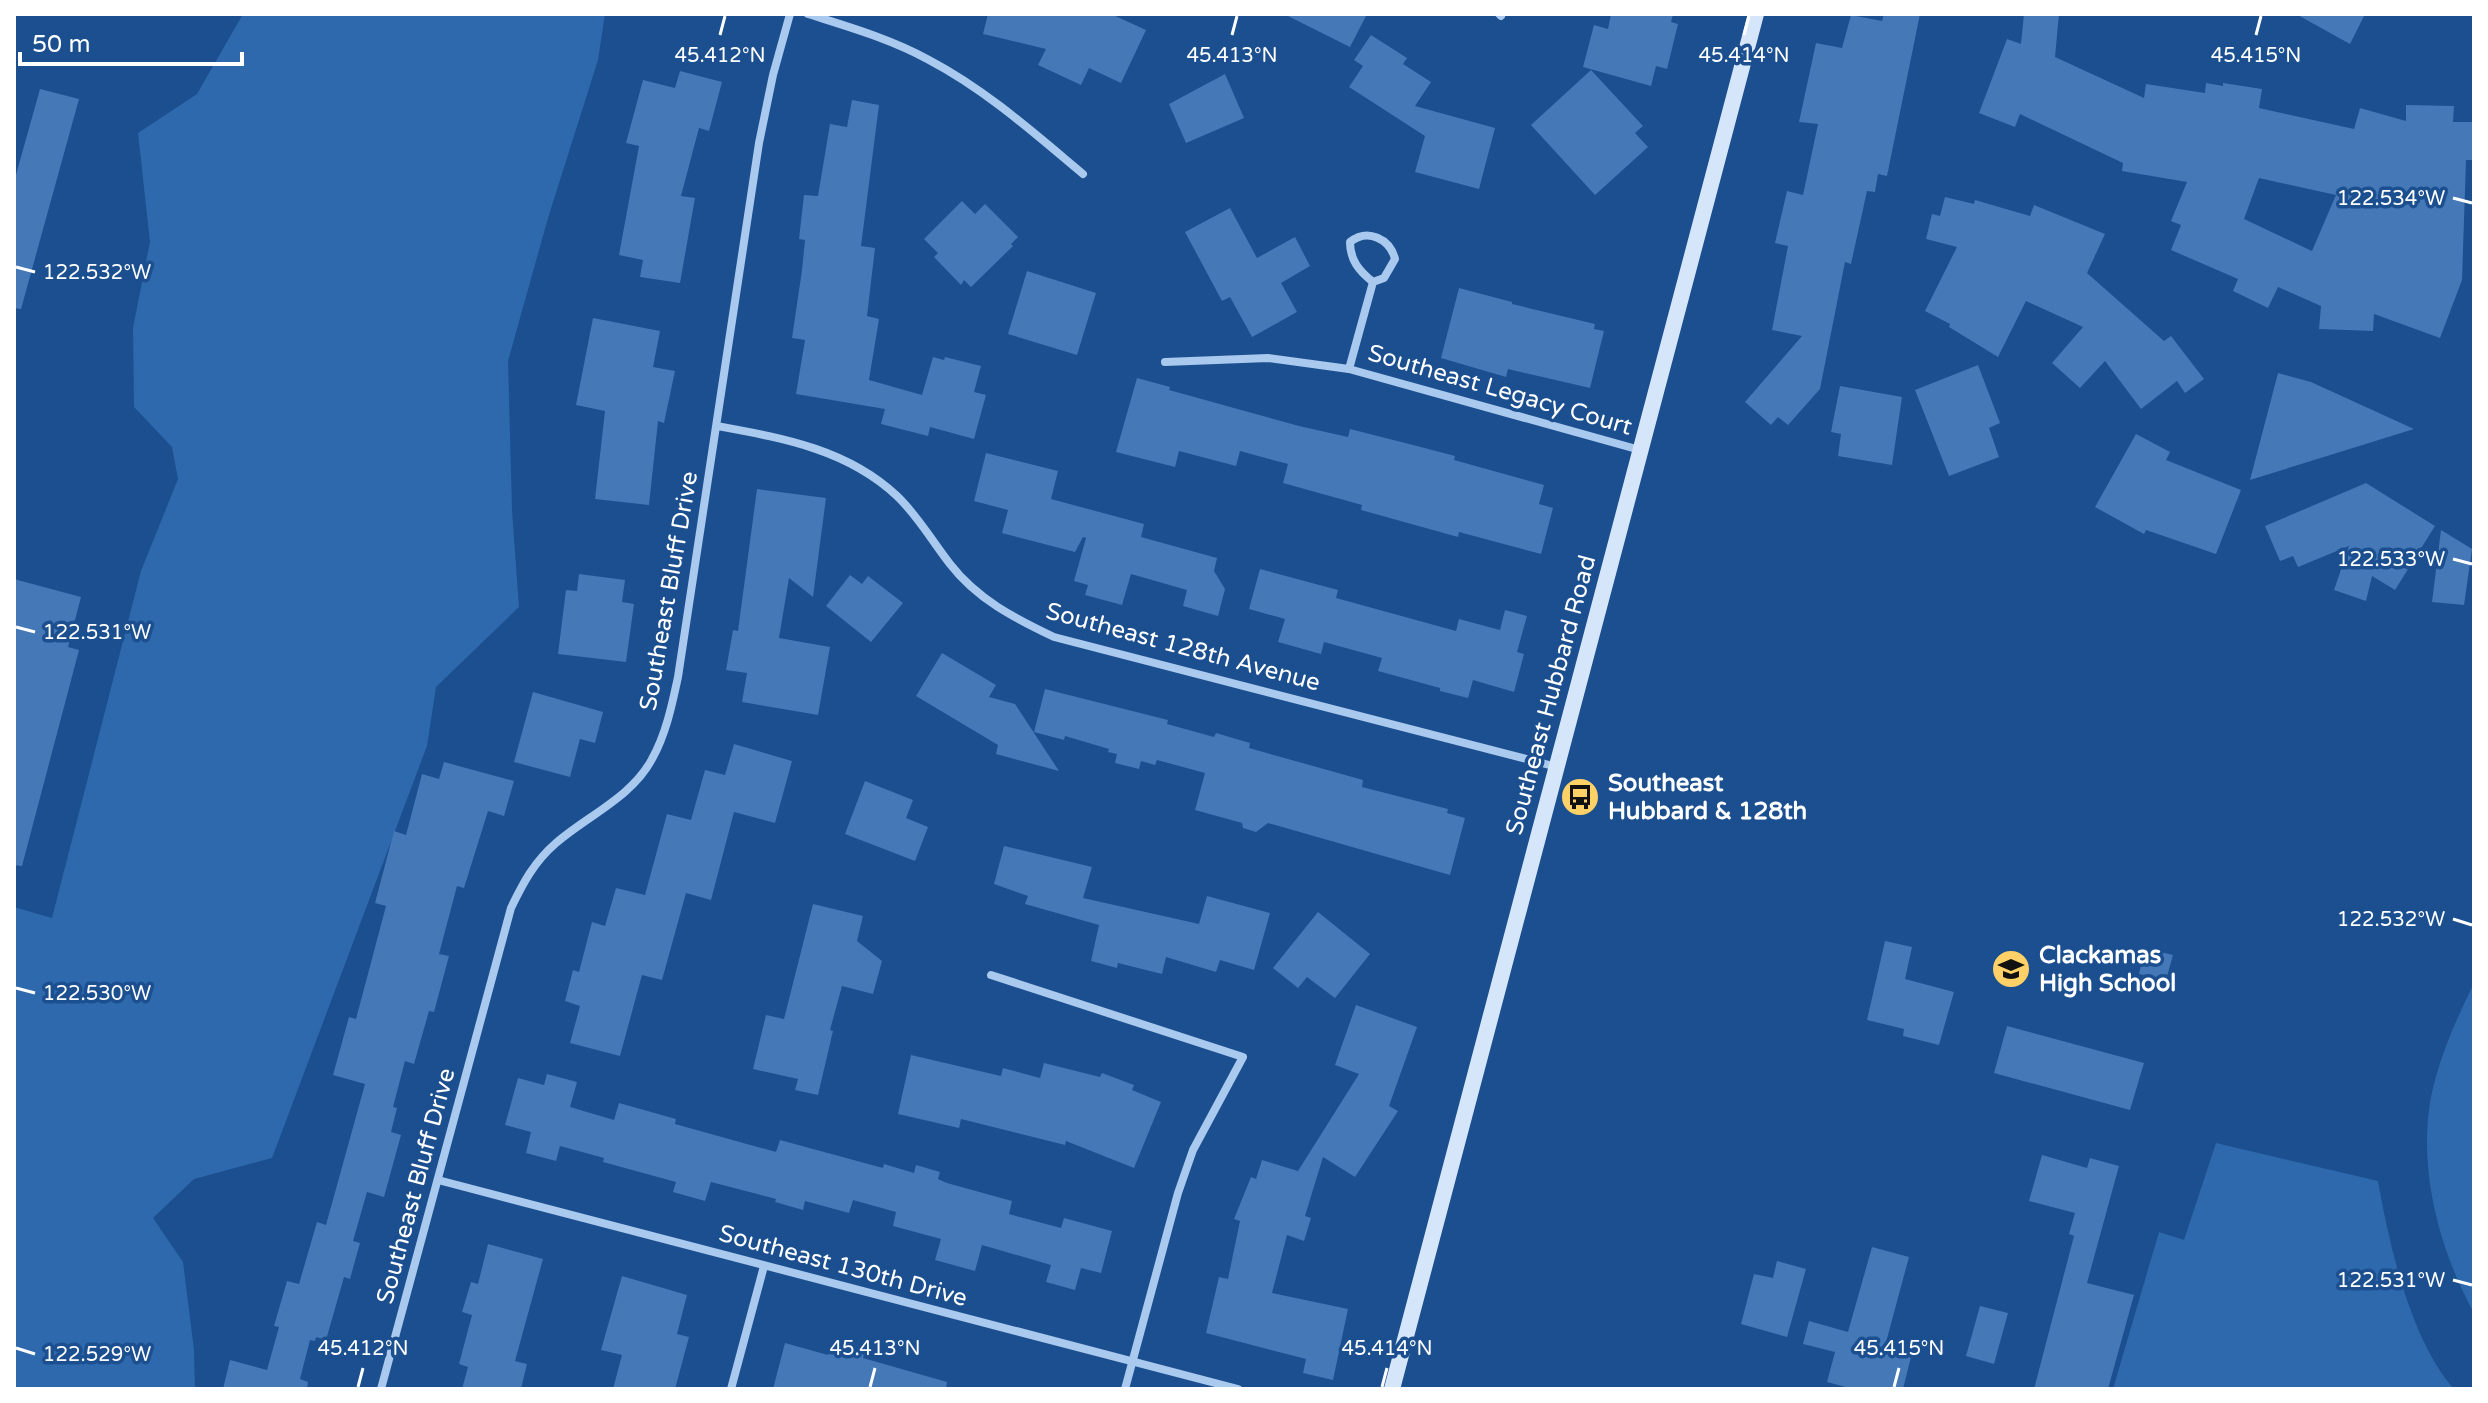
<svg xmlns="http://www.w3.org/2000/svg" width="2488" height="1403" font-family="'Varela Round',sans-serif">
	<rect width="100%" height="100%" fill="#1b4f8f"/>
	<g fill="#2e69ad">
		<path d="M243 14H605L598 60 548 218 508 361 512 510 519 607 436 687 427 746 272 1158 194 1179 153 1218 183 1262 194 1350 195 1389H14V907L52 918 141 571 178 479 172 447 134 407 133 328 150 242 138 133 197 94Z"/>
		<path d="M2474 983V1313C2437 1246 2414 1156 2435 1080 2444 1046 2459 1014 2474 983Z"/>
		<path d="M2216 1143 2378 1181C2389 1244 2411 1341 2454 1389H2113L2159 1232 2184 1240Z"/>
	</g>
	<g fill="#4478b7" fill-rule="evenodd">
		<path d="M988 14H1111L1146 30 1121 83 1089 68 1081 85 1038 65 1046 49 983 34Z"/>
		<path d="M1284 14H1367L1350 47Z"/>
		<path d="M1611 14H1673L1671 22 1678 24 1667 69 1656 66 1651 86 1583 67 1594 25 1608 29Z"/>
		<path d="M1884 14H1920L1887 176 1878 174 1875 192 1867 191 1851 264 1845 262 1820 389 1788 425 1778 417 1771 425 1745 402 1802 336 1772 330 1788 246 1775 243 1787 191 1803 195 1818 124 1799 122 1816 43 1842 48 1851 15 1882 21Z"/>
		<path d="M2024 14H2059L2055 57 2144 98 2146 84 2205 93 2206 83 2223 86V83L2262 89 2259 108 2354 129 2360 108 2406 121V105L2454 106 2453 122H2474L2473 160H2466L2462 280 2440 338 2374 314 2373 331 2319 329 2321 306 2278 287 2268 308 2233 291 2238 279 2171 250 2181 225 2171 221 2187 182 2122 171 2123 163 2020 114 2015 127 1979 113 2007 39 2021 44ZM2259 178 2336 195 2312 251 2244 219Z"/>
		<path d="M2296 14H2365L2350 44Z"/>
		<path d="M1371 35 1407 58 1403 64 1431 82 1415 106 1495 128 1479 189 1415 172 1425 136 1349 87 1363 66 1354 60Z"/>
		<path d="M1591 70 1643 126 1635 133 1648 147 1595 195 1531 125Z"/>
		<path d="M680 71 722 82 709 131 699 128 681 196 695 198 680 283 640 277 643 260 619 255 639 146 626 143 643 80 675 88Z"/>
		<path d="M1225 74 1244 118 1186 143 1169 104Z"/>
		<path d="M40 89 79 99 21 309 14 308V182Z"/>
		<path d="M852 100 879 105 861 246 875 248 867 316 879 319 869 380 922 395 933 357 944 360 945 357 981 366 974 392 986 395 974 439 930 427 928 436 881 424 885 409 796 394 805 340 792 338 802 270 805 240 799 239 804 195 818 196 830 124 847 127Z"/>
		<path d="M1945 197 1974 204 1975 200 2030 216 2034 205 2105 234 2087 273 2164 341 2171 336 2204 379 2185 393 2177 381 2141 409 2105 361 2080 388 2052 363 2083 327 2026 301 1998 357 1949 327 1950 324 1925 311 1957 247 1926 239 1932 214 1940 216Z"/>
		<path d="M962 201 975 214 985 204 1018 237 1011 244 1013 246 971 287 964 280 961 285 934 257 938 253 924 239Z"/>
		<path d="M1230 208 1257 258 1295 237 1310 266 1281 283 1297 312 1252 337 1230 297 1222 301 1185 232Z"/>
		<path d="M1027 271 1096 293 1077 355 1008 334Z"/>
		<path d="M1459 288 1512 302V304L1595 324 1594 329 1604 331 1590 388 1508 369 1506 377 1441 358Z"/>
		<path d="M593 318 660 331 653 367 675 371 664 423 658 421 649 505 595 499 605 411 576 405Z"/>
		<path d="M1978 365 2000 423 1989 428 1999 457 1949 476 1915 390Z"/>
		<path d="M2278 373 2311 382 2414 429 2250 480Z"/>
		<path d="M1137 378 1170 387 1169 390 1299 426 1348 437 1350 429 1417 446 1455 456 1454 460 1544 485 1539 504 1553 508 1541 554 1459 532 1458 537 1361 510 1362 505 1283 483 1288 464 1240 451 1236 466 1179 451 1175 467 1116 452Z"/>
		<path d="M1840 386 1902 397 1892 465 1838 456 1841 434 1831 432Z"/>
		<path d="M2136 434 2170 452 2166 460 2241 490 2216 554 2146 530 2144 534 2095 507Z"/>
		<path d="M986 453 1058 471 1051 499 1144 524 1141 537 1217 558 1214 571 1225 589 1218 616 1183 606 1187 590 1131 574 1122 605 1085 595 1088 585 1074 581 1086 538 1083 537 1075 552 1002 533 1008 510 974 501Z"/>
		<path d="M2366 483 2435 526 2395 590 2372 576 2366 601 2334 590 2349 546 2298 567 2293 556 2280 561 2265 526Z"/>
		<path d="M757 489 826 498 813 597 789 578 779 638 830 647 818 715 742 702 747 673 726 670 733 630 738 631Z"/>
		<path d="M2441 530 2472 549 2464 605 2432 602Z"/>
		<path d="M1260 569 1338 590 1336 598 1456 631 1459 619 1500 630 1505 610 1527 616 1517 652 1524 654 1514 692 1473 680 1468 698 1440 691V688L1378 671 1382 658 1324 642 1321 654 1278 642 1285 619 1249 609Z"/>
		<path d="M579 574 625 580 622 602 634 604 626 662 558 654 566 590 577 591Z"/>
		<path d="M850 575 862 584 868 576 903 603 871 642 826 606Z"/>
		<path d="M14 579 81 597 68 647 79 650 22 866 14 865Z"/>
		<path d="M942 653 996 685 989 697 1015 704 1059 771 996 754 998 745 916 696Z"/>
		<path d="M1045 689 1168 720 1167 724 1214 737 1216 733 1250 743 1249 748 1363 780 1362 787 1448 809 1447 813 1465 818 1450 875 1268 823 1256 832 1243 828 1242 823 1195 810 1205 773 1157 760 1155 765 1141 761 1139 769 1115 763 1117 754 1108 752 1109 749 1065 736 1064 740 1034 732Z"/>
		<path d="M533 692 603 712 595 743 580 739 570 777 514 762Z"/>
		<path d="M734 744 792 761 775 823 734 812 711 900 686 893 662 980 642 975 620 1056 570 1043 580 1006 565 1001 573 970 579 972 592 922 605 926 616 888 645 895 667 814 691 820 705 770 725 775Z"/>
		<path d="M444 762 514 781 504 816 488 811 464 888 457 886 439 954 449 956 434 1012 429 1011 414 1064 405 1061 393 1107 397 1108 391 1132 401 1135 384 1197 367 1192 353 1241 360 1243 350 1279 344 1277 326 1340 316 1337 315 1341 310 1340 300 1379 308 1382 307 1389H223L230 1360 267 1370 279 1327 274 1326 287 1281 299 1284 317 1222 326 1225 365 1084 333 1075 349 1017 356 1019 386 906 375 903 394 831 406 835 422 774 439 779Z"/>
		<path d="M865 781 913 800 906 818 928 827 915 861 845 834Z"/>
		<path d="M1004 846 1092 867 1083 898 1199 924 1207 896 1270 913 1254 970 1220 960 1216 972 1166 957 1162 974 1118 963 1117 968 1091 961 1099 925 1025 904 1028 896 994 884Z"/>
		<path d="M813 904 863 916 857 941 882 961 873 994 842 986 830 1030 833 1031 818 1095 795 1090 798 1079 753 1069 766 1015 784 1019Z"/>
		<path d="M1318 912 1370 954 1335 998 1307 977 1298 988 1273 968Z"/>
		<path d="M1885 941 1912 947 1905 979 1954 992 1939 1045 1903 1036 1904 1029 1867 1020Z"/>
		<path d="M2145 948 2173 955 2166 980 2139 974Z"/>
		<path d="M1356 1005 1417 1027 1389 1106 1398 1111 1355 1177 1323 1157 1305 1216 1311 1218 1304 1241 1287 1235 1272 1293 1348 1309 1333 1380 1303 1373 1306 1359 1206 1333 1219 1277 1228 1279 1240 1221 1234 1219 1251 1177 1256 1179 1262 1160 1298 1171 1359 1074 1335 1065Z"/>
		<path d="M2007 1026 2144 1063 2130 1110 1994 1073Z"/>
		<path d="M911 1055 1001 1076 1003 1068 1040 1078 1044 1063 1100 1077 1102 1073 1134 1085 1132 1090 1161 1102 1134 1168 1066 1141 1065 1145 961 1119 959 1128 898 1114Z"/>
		<path d="M547 1074 577 1082 570 1107 614 1120 619 1103 676 1119 675 1124 776 1152 780 1140 883 1168 884 1164 914 1173 916 1165 940 1172 938 1179 947 1183 1012 1201 1009 1214 1061 1228 1064 1218 1112 1231 1101 1273 1081 1268 1075 1290 1046 1282 1051 1265 982 1245 975 1271 935 1260 941 1239 893 1226 896 1212 853 1200 849 1213 805 1201 803 1210 775 1202 776 1199 711 1182 705 1201 673 1192 676 1182 603 1162 604 1158 560 1146 556 1161 526 1153 531 1132 505 1125 518 1078 544 1085Z"/>
		<path d="M2042 1155 2087 1168 2090 1158 2119 1166 2087 1283 2134 1295 2108 1389H2034L2074 1236 2069 1234 2075 1213 2029 1201Z"/>
		<path d="M488 1244 543 1259 515 1361 527 1364 521 1389H462L468 1367 459 1364 472 1315 462 1312 471 1282 478 1284Z"/>
		<path d="M1872 1247 1909 1257 1885 1346 1912 1353 1903 1389H1853L1827 1382 1835 1352 1803 1344 1809 1321 1848 1332Z"/>
		<path d="M1777 1261 1806 1269 1787 1337 1741 1324 1754 1274 1773 1278Z"/>
		<path d="M622 1276 687 1295 677 1334 689 1337 675 1389H613L622 1355 601 1350Z"/>
		<path d="M1980 1306 2008 1313 1994 1364 1966 1356Z"/>
		<path d="M832 1342 865 1351 863 1358 947 1382 946 1389H773L785 1343 828 1355Z"/>
	</g>
	<g fill="none" stroke-linecap="round" stroke-linejoin="round">
		<g stroke="#a9c9ee" stroke-width="8">
			<path d="M808 14C849 27 891 39 929 60 986 90 1034 133 1083 174"/>
			<path d="M1499 14 1501 16"/>
			<path d="M1165 362 1268 358 1349 369 1640 450"/>
			<path d="M1349 369 1373 282 1384 278 1395 259C1390 239 1368 228 1350 242 1350 260 1359 271 1373 282"/>
			<path d="M717 426C782 438 847 449 897 496 918 516 932 541 950 564 977 599 1014 618 1054 637L1557 767"/>
			<path d="M991 975 1243 1057 1193 1150 1178 1193 1125 1389"/>
			<path d="M438 1180 1238 1389"/>
			<path d="M381 1389 511 908C523 883 534 862 556 843 587 816 632 797 652 759 666 734 672 705 678 677L759 143 773 75 790 14"/>
			<path d="M731 1389 764 1266"/>
		</g>
		<path stroke="#d6e6fa" stroke-width="16" d="M1392 1389 1756 14"/>
	</g>
	<path fill="none" stroke="#fff" stroke-width="3" d="M720 35 725 16M1232 35 1237 16M1744 35 1749 16M2256 35 2261 16M2453 198 2472 203M16 267 35 272M2453 559 2472 564M16 627 35 632M2453 919 2472 925M16 988 35 993M2453 1280 2472 1285M16 1348 35 1354M358 1387 363 1368M870 1387 875 1368M1382 1387 1387 1368M1894 1387 1899 1368"/>
	<defs>
		<symbol id="bus-disc" viewBox="-11 -11 22 22"><circle r="9.5" fill="#ffd166" stroke="#1b4f8f"/><path d="M-5-6H5V4H4V6H2V4H-2V6H-4V4H-5ZM-3.5-4V0h7V-4ZM-3.5 1.2v1.5H-2V1.2ZM2 1.2v1.5H3.5V1.2Z" fill="#111"/></symbol>
		<symbol id="school-disc" viewBox="-11 -11 22 22"><circle r="9.5" fill="#ffd166" stroke="#1b4f8f"/><path d="M0-5L7-2L0 1L-7-2ZM-4 1L0 2.5L4 1V4Q0 6-4 4Z" fill="#111"/></symbol>
	</defs>
	<g fill-rule="evenodd">
		<use href="#bus-disc" x="1558" y="775" width="44" height="44"/>
		<use href="#school-disc" x="1989" y="947" width="44" height="44"/>
	</g>
	<g text-anchor="middle" dominant-baseline="central" stroke-width="7" stroke-linejoin="round" paint-order="stroke">
		<g font-size="24" fill="#fff" stroke="#1b4f8f">
			<text transform="translate(1500 390) rotate(16)">Southeast Legacy Court</text>
			<text transform="translate(669 591) rotate(-80)">Southeast Bluff Drive</text>
			<text transform="translate(1183 647) rotate(15)">Southeast 128th Avenue</text>
			<text transform="translate(1551 695) rotate(-75)">Southeast Hubbard Road</text>
			<text transform="translate(416 1186) rotate(-75)">Southeast Bluff Drive</text>
			<text transform="translate(843 1266) rotate(15)">Southeast 130th Drive</text>
		</g>
		<g font-size="24" font-weight="bold" fill="#fff" stroke="#1b4f8f" text-anchor="start">
			<text x="1608" y="783">Southeast<tspan x="1608" dy="28">Hubbard &amp; 128th</tspan></text>
			<text x="2039" y="955">Clackamas<tspan x="2039" dy="28">High School</tspan></text>
		</g>
	</g>
	<g font-size="20" text-anchor="middle" fill="#fff" stroke="#1b4f8f" stroke-width="7" stroke-linejoin="round" paint-order="stroke">
		<text x="720" y="62">45.412°N</text>
		<text x="1232" y="62">45.413°N</text>
		<text x="1744" y="62">45.414°N</text>
		<text x="2256" y="62">45.415°N</text>
		<text x="2391" y="205">122.534°W</text>
		<text x="97" y="279">122.532°W</text>
		<text x="2391" y="566">122.533°W</text>
		<text x="97" y="639">122.531°W</text>
		<text x="2391" y="926">122.532°W</text>
		<text x="97" y="1000">122.530°W</text>
		<text x="2391" y="1287">122.531°W</text>
		<text x="363" y="1355">45.412°N</text>
		<text x="875" y="1355">45.413°N</text>
		<text x="1387" y="1355">45.414°N</text>
		<text x="1899" y="1355">45.415°N</text>
		<text x="97" y="1361">122.529°W</text>
	</g>
	<rect width="2488" height="1403" fill="none" stroke="#ffffff" stroke-width="32"/>
	<path d="M20 52v12h222v-12" fill="none" stroke="#ffffff" stroke-width="4"/>
	<text x="32" y="52" font-size="24" fill="#ffffff" stroke="#1b4f8f" stroke-width="6" paint-order="stroke">50 m</text>
</svg>
